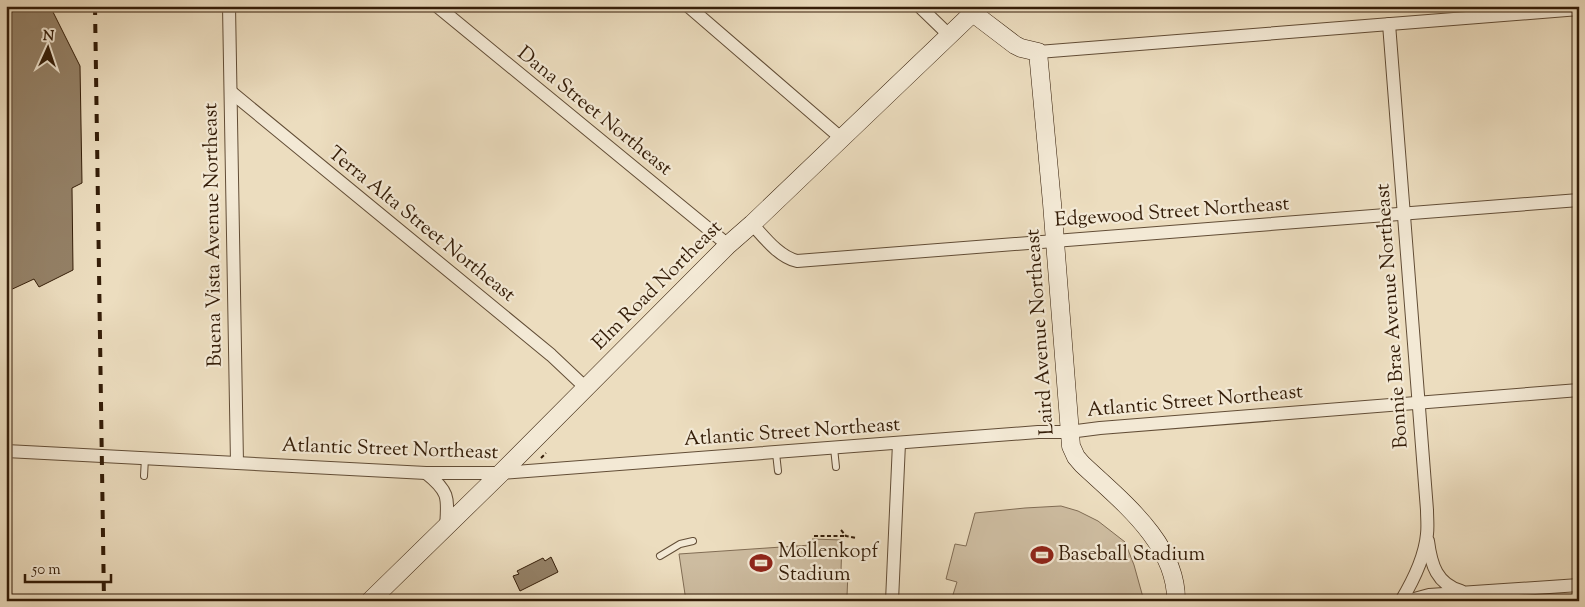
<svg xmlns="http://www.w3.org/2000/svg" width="1585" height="607" font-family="'Sorts Mill Goudy',serif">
	<rect width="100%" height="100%" fill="#ecddbf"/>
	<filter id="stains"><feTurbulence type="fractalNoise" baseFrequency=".004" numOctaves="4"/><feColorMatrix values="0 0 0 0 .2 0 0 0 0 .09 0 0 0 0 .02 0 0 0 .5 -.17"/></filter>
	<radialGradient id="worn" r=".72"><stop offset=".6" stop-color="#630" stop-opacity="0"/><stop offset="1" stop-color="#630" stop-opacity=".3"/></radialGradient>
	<g fill="#cdbca0" stroke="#806c54">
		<path d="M1061 506 1078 511 1098 521 1125 542 1134 565 1144 601H951L957 582 946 579 955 544 966 546 975 513 1025 508Z"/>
		<path d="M812 539 842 540 841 571 848 572 847 596 859 597 865 601H686L679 554 811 545Z"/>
	</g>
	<g fill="#948167" stroke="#341d08">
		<path d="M6 6H50L80 66 82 183 72 188 73 270 39 287 34 279 6 292Z"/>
		<path d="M551 557 558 572 520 591 513 576 519 574 517 571 543 558 545 561Z"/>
	</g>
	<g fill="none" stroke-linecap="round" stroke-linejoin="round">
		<defs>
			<g id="lane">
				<path d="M834 448 836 467"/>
				<path d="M776 453 778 471"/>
				<path d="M144 476 145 458"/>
				<path d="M660 556 680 544 693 541"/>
			</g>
			<g id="street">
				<path d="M229 6 237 463"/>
				<path d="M437 6 728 245"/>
				<path d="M688 6 841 138"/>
				<path d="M919 6 949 35"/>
				<path d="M1389 24 1427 510C1427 518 1428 526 1427 534 1425 557 1413 581 1401 601"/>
				<path d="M1038 52 1579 9"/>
				<path d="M231 92 551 355 586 388"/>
				<path d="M752 224C764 237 779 257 797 261L1579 200"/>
				<path d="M6 451 426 473H501L1038 432H1069L1100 428 1579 390"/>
				<path d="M426 473C450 492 448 498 446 527"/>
				<path d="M1428 541C1431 565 1437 584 1461 591"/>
				<path d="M892 601 899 443"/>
				<path d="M1407 601 1429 595 1579 585"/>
			</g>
			<g id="secondary">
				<path d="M973 13 1015 45 1021 48 1038 52 1052 203 1071 446 1076 457 1082 464C1120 500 1177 543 1176 601"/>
				<path d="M370 601 501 473 728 245 752 224 980 6"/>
			</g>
		</defs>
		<use href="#lane" stroke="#624d36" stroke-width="8"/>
		<use href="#street" stroke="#624d36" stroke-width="14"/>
		<use href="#secondary" stroke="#341d08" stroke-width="19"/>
		<g stroke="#341d08" stroke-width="2" stroke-dasharray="4 2.5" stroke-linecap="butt">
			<path d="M541 458 546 453"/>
			<path d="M841 530 846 536 856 538"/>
			<path d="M814 536H846"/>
		</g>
		<use href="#lane" stroke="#f3e9d5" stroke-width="6"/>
		<use href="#street" stroke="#f3e9d5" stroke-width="12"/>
		<use href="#secondary" stroke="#f3e9d5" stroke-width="18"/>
		<path stroke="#341d08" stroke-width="4" stroke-dasharray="9 9" stroke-linecap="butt" d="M95 6 104 601"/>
	</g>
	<defs>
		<symbol id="stadium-bare" viewBox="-9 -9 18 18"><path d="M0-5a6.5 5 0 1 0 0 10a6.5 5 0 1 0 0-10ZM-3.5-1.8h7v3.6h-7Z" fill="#8f2418" stroke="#f3e9d5" stroke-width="2.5" paint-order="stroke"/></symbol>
	</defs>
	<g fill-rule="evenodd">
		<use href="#stadium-bare" x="1026" y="539" width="32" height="32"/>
		<use href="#stadium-bare" x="745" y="547" width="32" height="32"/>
	</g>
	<g text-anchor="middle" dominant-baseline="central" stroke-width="4.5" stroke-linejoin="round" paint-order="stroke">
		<g font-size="20" fill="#341d08" stroke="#f3e9d5">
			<text transform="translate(594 112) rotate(39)">Dana Street Northeast</text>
			<text transform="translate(1172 213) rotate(-4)">Edgewood Street Northeast</text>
			<text transform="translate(421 225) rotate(39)">Terra Alta Street Northeast</text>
			<text transform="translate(214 235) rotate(-91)">Buena Vista Avenue Northeast</text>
			<text transform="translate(658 286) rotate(-45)">Elm Road Northeast</text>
			<text transform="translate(1393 316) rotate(-94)">Bonnie Brae Avenue Northeast</text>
			<text transform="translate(1041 332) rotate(-94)">Laird Avenue Northeast</text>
			<text transform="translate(1195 402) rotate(-5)">Atlantic Street Northeast</text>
			<text transform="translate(792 433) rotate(-4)">Atlantic Street Northeast</text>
			<text transform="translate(390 450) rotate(2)">Atlantic Street Northeast</text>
		</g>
		<g font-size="20" fill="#341d08" stroke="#f3e9d5" text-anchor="start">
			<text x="778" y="552">Mollenkopf<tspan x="778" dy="23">Stadium</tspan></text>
			<text x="1058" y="555">Baseball Stadium</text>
		</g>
	</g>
	<rect width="1585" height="607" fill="none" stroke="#ecddbf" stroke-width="25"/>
	<rect x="8" y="8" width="1570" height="592" fill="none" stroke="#341d08" stroke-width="2.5"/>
	<rect x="12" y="12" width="1560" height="582" fill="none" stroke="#341d08"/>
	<g transform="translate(48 48) rotate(3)" stroke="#f3e9d5" stroke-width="4" paint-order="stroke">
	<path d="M0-4L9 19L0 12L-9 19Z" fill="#341d08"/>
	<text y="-8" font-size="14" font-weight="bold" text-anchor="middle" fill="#341d08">N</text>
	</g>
	<path d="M25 574v8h86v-8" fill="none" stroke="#341d08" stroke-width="2.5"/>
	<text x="32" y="574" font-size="15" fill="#341d08" stroke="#f3e9d5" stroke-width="4" paint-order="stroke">50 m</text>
	<rect width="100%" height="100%" filter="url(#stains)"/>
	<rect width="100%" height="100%" fill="url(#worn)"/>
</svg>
